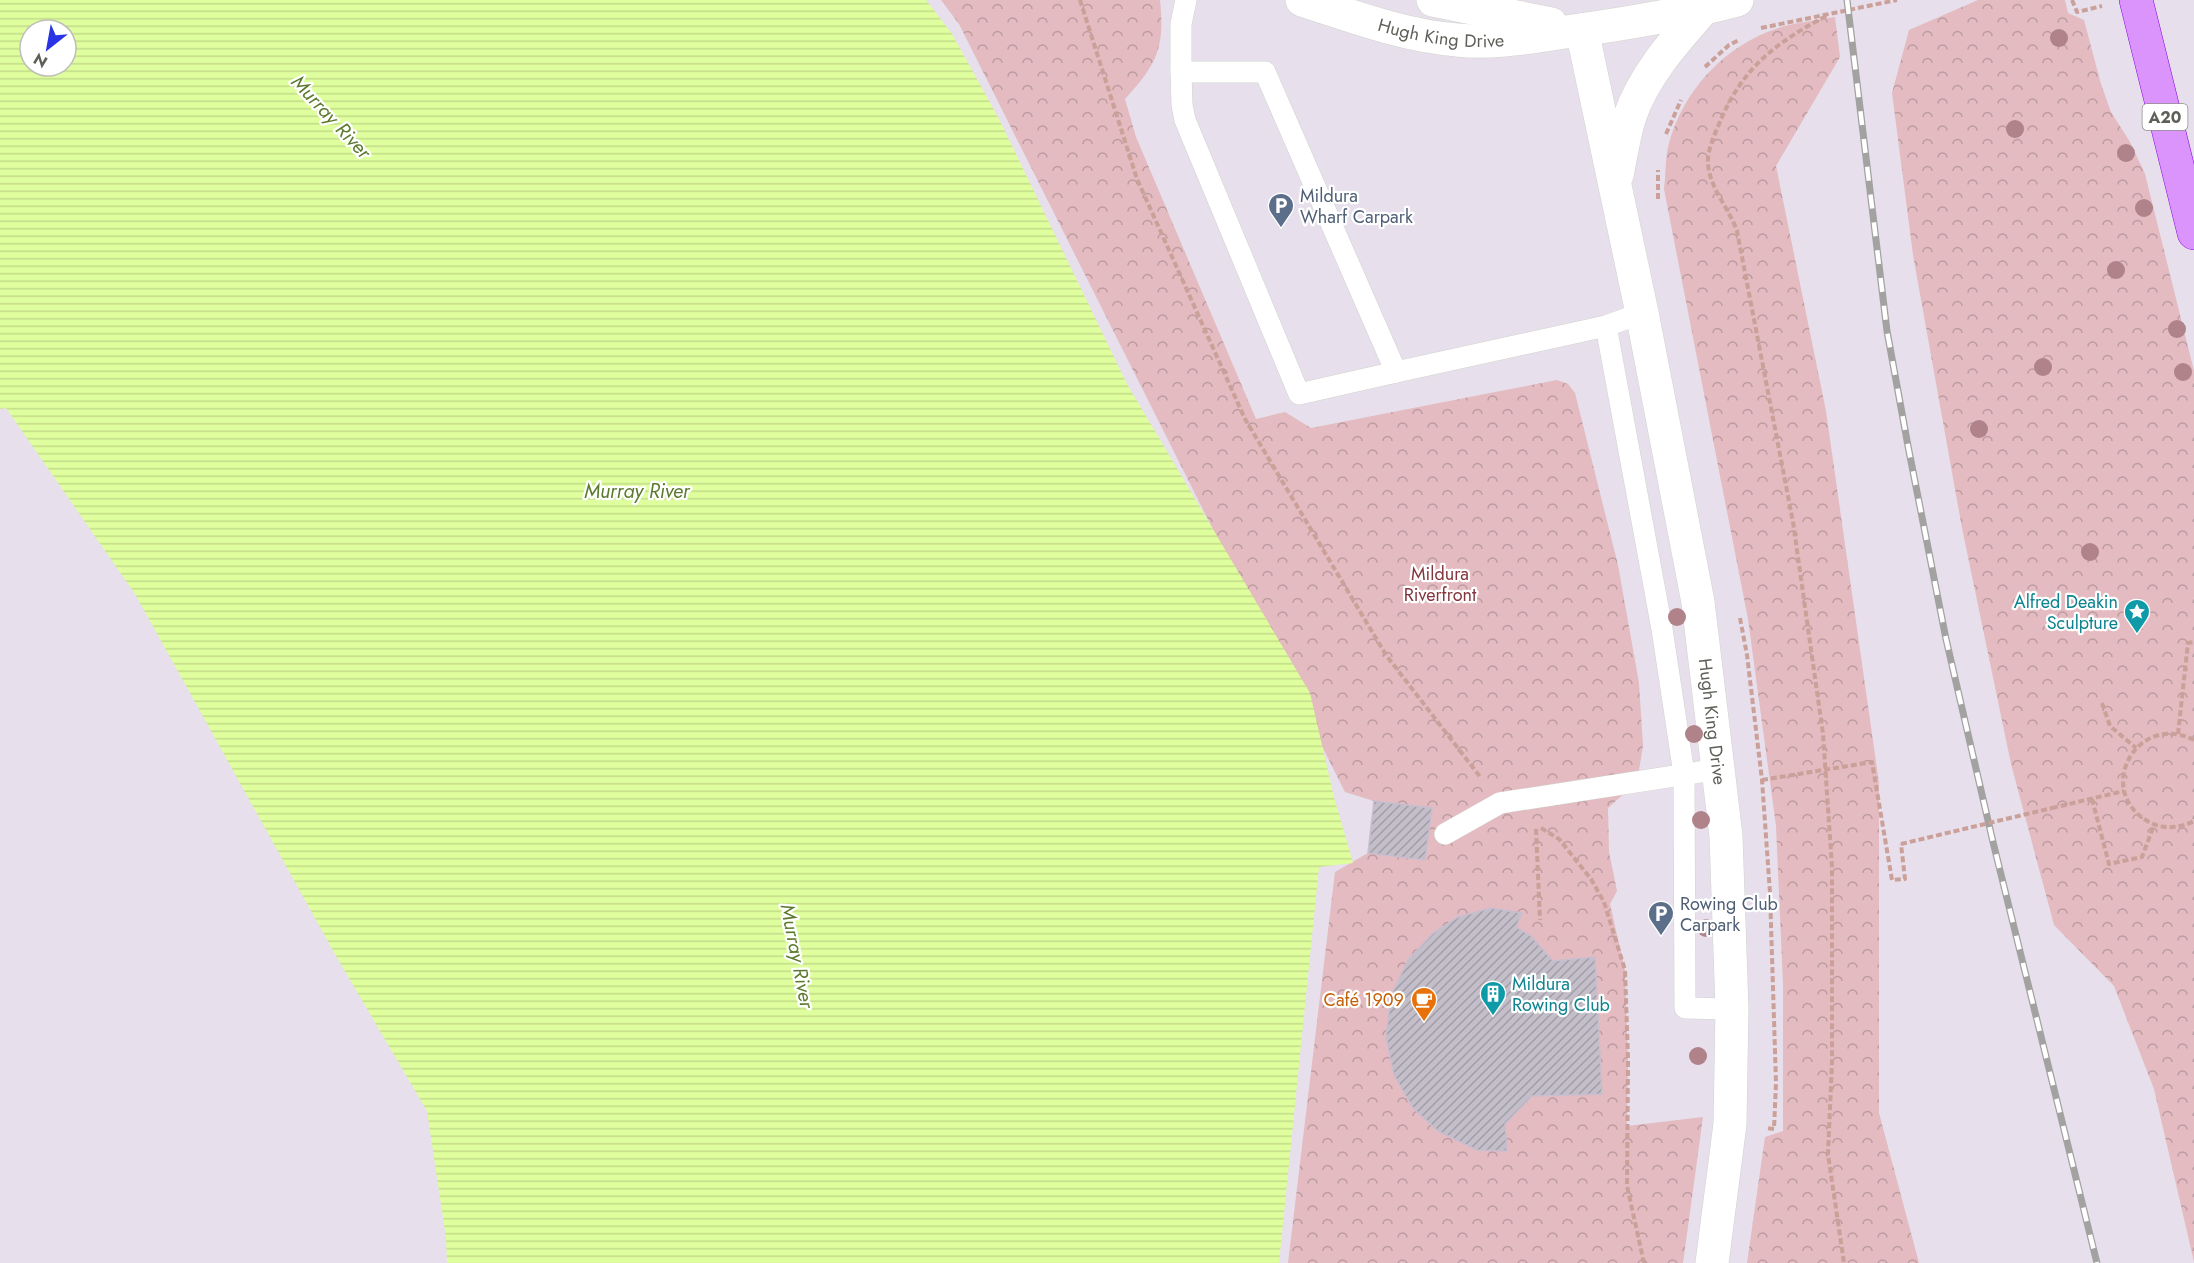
<svg xmlns="http://www.w3.org/2000/svg" width="2194" height="1263" font-family="Jost,sans-serif">
	<defs>
		<pattern id="park-crowns" width="20" height="18" patternUnits="userSpaceOnUse" patternTransform="scale(1.5)"><rect width="20" height="18" fill="#e3bbc0"/><path d="M2 6a3 3 0 1 1 6 0M12 15a3 3 0 1 1 6 0" fill="none" stroke="#bb9b9f"/></pattern>
		<pattern id="water-rules" width="6" height="5" patternUnits="userSpaceOnUse" patternTransform="scale(1.5)"><rect width="6" height="5" fill="#dffe9d"/><path d="M0 2.5h6" fill="none" stroke="#c2dc89"/></pattern>
		<pattern id="building-hatch" width="6" height="6" patternUnits="userSpaceOnUse" patternTransform="scale(1.5)"><rect width="6" height="6" fill="#c3bec9"/><path d="M-1 1l2-2M0 6l6-6M5 7l2-2" fill="none" stroke="#a29ea6"/></pattern>
	</defs>
	<rect width="100%" height="100%" fill="#e7dfeb"/>
	<g fill="url(#park-crowns)">
		<path d="M941 0H1160C1165 48 1157 64 1125 99L1136 137 1256 419 1285 412 1311 428 1557 380 1568 384 1575 393 1618 565 1639 683 1643 746 1637 782 1608 808 1609 852 1617 891 1610 904 1625 970 1628 1060 1627 1126 1703 1117 1683 1263H1288L1335 872 1368 853 1374 801 1345 792 959 24Z"/>
		<path d="M1978 0H2065L2068 13 2084 20 2101 84 2111 112 2130 142 2145 174 2194 371V1262L2154 1089 2114 986 2054 925 2011 764 1962 528 1913 255 1892 93 1909 30Z"/>
		<path d="M1835 17 1840 57 1776 166 1826 411 1879 783V1113L1919 1263H1747L1765 1137 1783 1131V984L1776 826 1748 619 1664 189C1666 175 1665 161 1668 147 1682 90 1727 42 1785 26 1801 22 1818 20 1835 17Z"/>
	</g>
	<path fill="url(#water-rules)" fill-rule="evenodd" d="M0 0H926L952 34 999 119 1127 384 1310 693 1334 797 1353 863 1319 867 1279 1263H447L446 1238 427 1111 336 956 135 594 6 408 0 409ZM30 30H66V66H30Z"/>
	<g fill="url(#building-hatch)" stroke="#c8bed0" stroke-width="1.5">
		<path d="M1374 801 1432 808 1425 860 1368 853Z"/>
		<path d="M1491 908 1522 913 1516 927 1531 936 1553 961 1595 957 1602 1094 1532 1096 1505 1124 1507 1151 1477 1150 1438 1131 1413 1108 1394 1075 1386 1037 1391 996 1408 960 1433 933 1458 917Z"/>
	</g>
	<g fill="none" stroke-linecap="round" stroke-linejoin="round">
		<defs>
			<g id="service">
				<path d="M1186 0 1181 24V72H1265L1396 372 1606 326 1642 313"/>
				<path d="M1181 72 1182 105 1185 120 1299 394 1396 372"/>
				<path d="M1606 326 1662 629 1684 774 1685 1008 1732 1009"/>
				<path d="M1445 834 1500 803 1719 769"/>
			</g>
			<g id="minor">
				<path id="s1" d="M1302 0C1352 16 1404 36 1457 40 1493 44 1531 37 1566 32 1624 24 1681 15 1737 0"/>
				<path d="M1433 0 1551 24"/>
				<path id="s2" d="M1582 30 1642 313 1698 602 1726 836 1732 1009 1730 1124 1712 1263"/>
				<path d="M1617 175C1621 155 1624 135 1630 116 1644 75 1675 41 1703 9"/>
			</g>
			<path id="trunk" d="M2136 0 2194 233"/>
		</defs>
		<use href="#service" stroke="#d0d4cd" stroke-width="22"/>
		<use href="#minor" stroke="#d0d4cd" stroke-width="34"/>
		<use href="#trunk" stroke="#8403e7" stroke-width="34"/>
		<g stroke="#cba099" stroke-width="4" stroke-dasharray="6 3" stroke-linecap="butt">
			<path d="M1080 0 1137 179 1245 419 1386 655 1481 778"/>
			<path d="M2072 0 2077 12 2102 6"/>
			<path d="M1826 16C1774 44 1742 68 1719 124 1714 136 1707 151 1708 164 1710 189 1729 208 1737 231L1793 522 1823 734 1832 867V1062L1828 1154 1844 1263"/>
			<path d="M1761 28 1897 0"/>
			<path d="M1705 67 1729 45 1739 40"/>
			<path d="M1666 134 1681 100"/>
			<path d="M1658 199V170"/>
			<path d="M1740 618 1747 655 1762 780 1770 893 1776 1083 1774 1129 1767 1128"/>
			<path d="M2102 703 2110 726 2136 748"/>
			<path d="M2178 734 2188 643 2194 642"/>
			<path d="M2194 740C2137 711 2093 791 2149 822 2164 830 2180 828 2194 821"/>
			<path d="M1762 780 1872 762 1892 880 1905 879 1901 844"/>
			<path d="M2092 799 2109 864 2142 857 2154 825"/>
			<path d="M2052 808 2124 791"/>
			<path d="M1541 828 1559 839 1591 879 1604 902 1625 970 1628 1059 1627 1186 1644 1263"/>
			<path d="M1536 829 1540 920"/>
		</g>
		<use href="#service" stroke="#fff" stroke-width="21"/>
		<use href="#minor" stroke="#fff" stroke-width="33"/>
		<use href="#trunk" stroke="#da94fc" stroke-width="33"/>
		<defs>
			<path id="rail" d="M1847 0 1887 331 1908 446 1946 639 1993 842 2097 1263"/>
		</defs>
		<use href="#rail" stroke="#a2a3a0" stroke-width="7"/>
		<use href="#rail" stroke="#fff" stroke-width="4.5" stroke-dasharray="14" stroke-linecap="butt"/>
		<path stroke="#cba099" stroke-width="4" stroke-dasharray="6 3" stroke-linecap="butt" d="M1901 844 2052 808"/>
	</g>
	<g fill="#b0828a">
		<circle cx="2059" cy="38" r="9"/>
		<circle cx="2015" cy="129" r="9"/>
		<circle cx="2126" cy="153" r="9"/>
		<circle cx="2144" cy="208" r="9"/>
		<circle cx="2116" cy="270" r="9"/>
		<circle cx="2177" cy="329" r="9"/>
		<circle cx="2043" cy="367" r="9"/>
		<circle cx="2183" cy="372" r="9"/>
		<circle cx="1979" cy="429" r="9"/>
		<circle cx="2090" cy="552" r="9"/>
		<circle cx="1677" cy="617" r="9"/>
		<circle cx="1694" cy="734" r="9"/>
		<circle cx="1701" cy="820" r="9"/>
		<circle cx="1706" cy="928" r="9"/>
		<circle cx="1698" cy="1056" r="9"/>
	</g>
	<defs>
		<symbol id="parking-pin" viewBox="-11 -11 22 30"><path d="M0 17L-7.5 6A9.5 9.5 0 1 1 7.5 6Z" fill="#5c6f8a" stroke="#fff"/><path d="M-3.5-5.5H1a3.5 3.5 0 0 1 0 7H-1V5.5H-3.5ZM-1-3.4V-.6H.8a1.4 1.4 0 0 0 0-2.8Z" fill="#fff"/></symbol>
		<symbol id="sight-pin" viewBox="-11 -11 22 30"><path d="M0 17L-7.5 6A9.5 9.5 0 1 1 7.5 6Z" fill="#0f9aa8" stroke="#fff"/><path d="M0-6L1.8-2.2L6-1.7L2.9 1.2L3.7 5.4L0 3.3L-3.7 5.4L-2.9 1.2L-6-1.7L-1.8-2.2Z" fill="#fff"/></symbol>
		<symbol id="building-pin" viewBox="-11 -11 22 30"><path d="M0 17L-7.5 6A9.5 9.5 0 1 1 7.5 6Z" fill="#0f9aa8" stroke="#fff"/><path d="M-4-6H4V6H1V3H-1V6H-4ZM-2.5-4.3h1.7v1.8h-1.7ZM.8-4.3h1.7v1.8H.8ZM-2.5-1h1.7V.8h-1.7ZM.8-1h1.7V.8H.8Z" fill="#fff"/></symbol>
		<symbol id="cafe-pin" viewBox="-11 -11 22 30"><path d="M0 17L-7.5 6A9.5 9.5 0 1 1 7.5 6Z" fill="#e8710a" stroke="#fff"/><path d="M-5.5-4.5H6V0H3Q3 3.5 0 3.5H-2.5Q-5.5 3.5-5.5 0ZM3-3.2v2h1.7v-2ZM-6 4.5H4V6H-6Z" fill="#fff"/></symbol>
	</defs>
	<g fill-rule="evenodd">
		<use href="#parking-pin" x="1266" y="191" width="30" height="40"/>
		<use href="#sight-pin" x="2122" y="597" width="30" height="40"/>
		<use href="#parking-pin" x="1646" y="899" width="30" height="40"/>
		<use href="#building-pin" x="1478" y="979" width="30" height="40"/>
		<use href="#cafe-pin" x="1409" y="985" width="30" height="40"/>
	</g>
	<g text-anchor="middle" dominant-baseline="central" stroke-width="4.5" stroke-linejoin="round" paint-order="stroke">
		<rect fill="#fff" stroke="#8e908a" stroke-width="1.5" x="2142.5" y="104" width="45" height="26" rx="4.5"/>
		<g font-size="16" font-weight="bold" fill="#5d6058">
			<text x="2165" y="117">A20</text>
		</g>
		<g font-size="18" fill="#5d6058" stroke="#fff">
			<text stroke="none"><textPath href="#s1" startOffset="144">Hugh King Drive</textPath></text>
			<text stroke="none"><textPath href="#s2" startOffset="704">Hugh King Drive</textPath></text>
		</g>
		<g font-size="18" fill="#4e5e75" stroke="#fff" text-anchor="start">
			<text x="1300" y="196">Mildura<tspan x="1300" dy="21">Wharf Carpark</tspan></text>
			<text x="1680" y="904">Rowing Club<tspan x="1680" dy="21">Carpark</tspan></text>
		</g>
		<g font-size="18" fill="#83353b" stroke="#fff">
			<text x="1440" y="574">Mildura<tspan x="1440" dy="21">Riverfront</tspan></text>
		</g>
		<g font-size="18" fill="#0d838f" stroke="#fff" text-anchor="end">
			<text x="2118" y="602">Alfred Deakin<tspan x="2118" dy="21">Sculpture</tspan></text>
			<text x="1512" y="984" text-anchor="start">Mildura<tspan x="1512" dy="21">Rowing Club</tspan></text>
		</g>
		<g font-size="18" fill="#c56008" stroke="#fff" text-anchor="end">
			<text x="1404" y="1000">Café 1909</text>
		</g>
		<g font-size="20" font-style="italic" fill="#5c7a2e" stroke="#fff">
			<text transform="translate(331 117) rotate(47)">Murray River</text>
			<text x="637" y="491">Murray River</text>
			<text transform="translate(797 956) rotate(79)">Murray River</text>
		</g>
	</g>
	<g transform="translate(48 48) rotate(211)"><circle r="28" fill="#ffffff" stroke="#bebfbc" stroke-width="1.5"/>
	<path d="M0-4.5L10 22L0 15L-10 22Z" fill="#2a33e6"/>
	<text y="-9" font-size="16" font-weight="bold" text-anchor="middle" fill="#5d6058">N</text>
	</g>
</svg>
